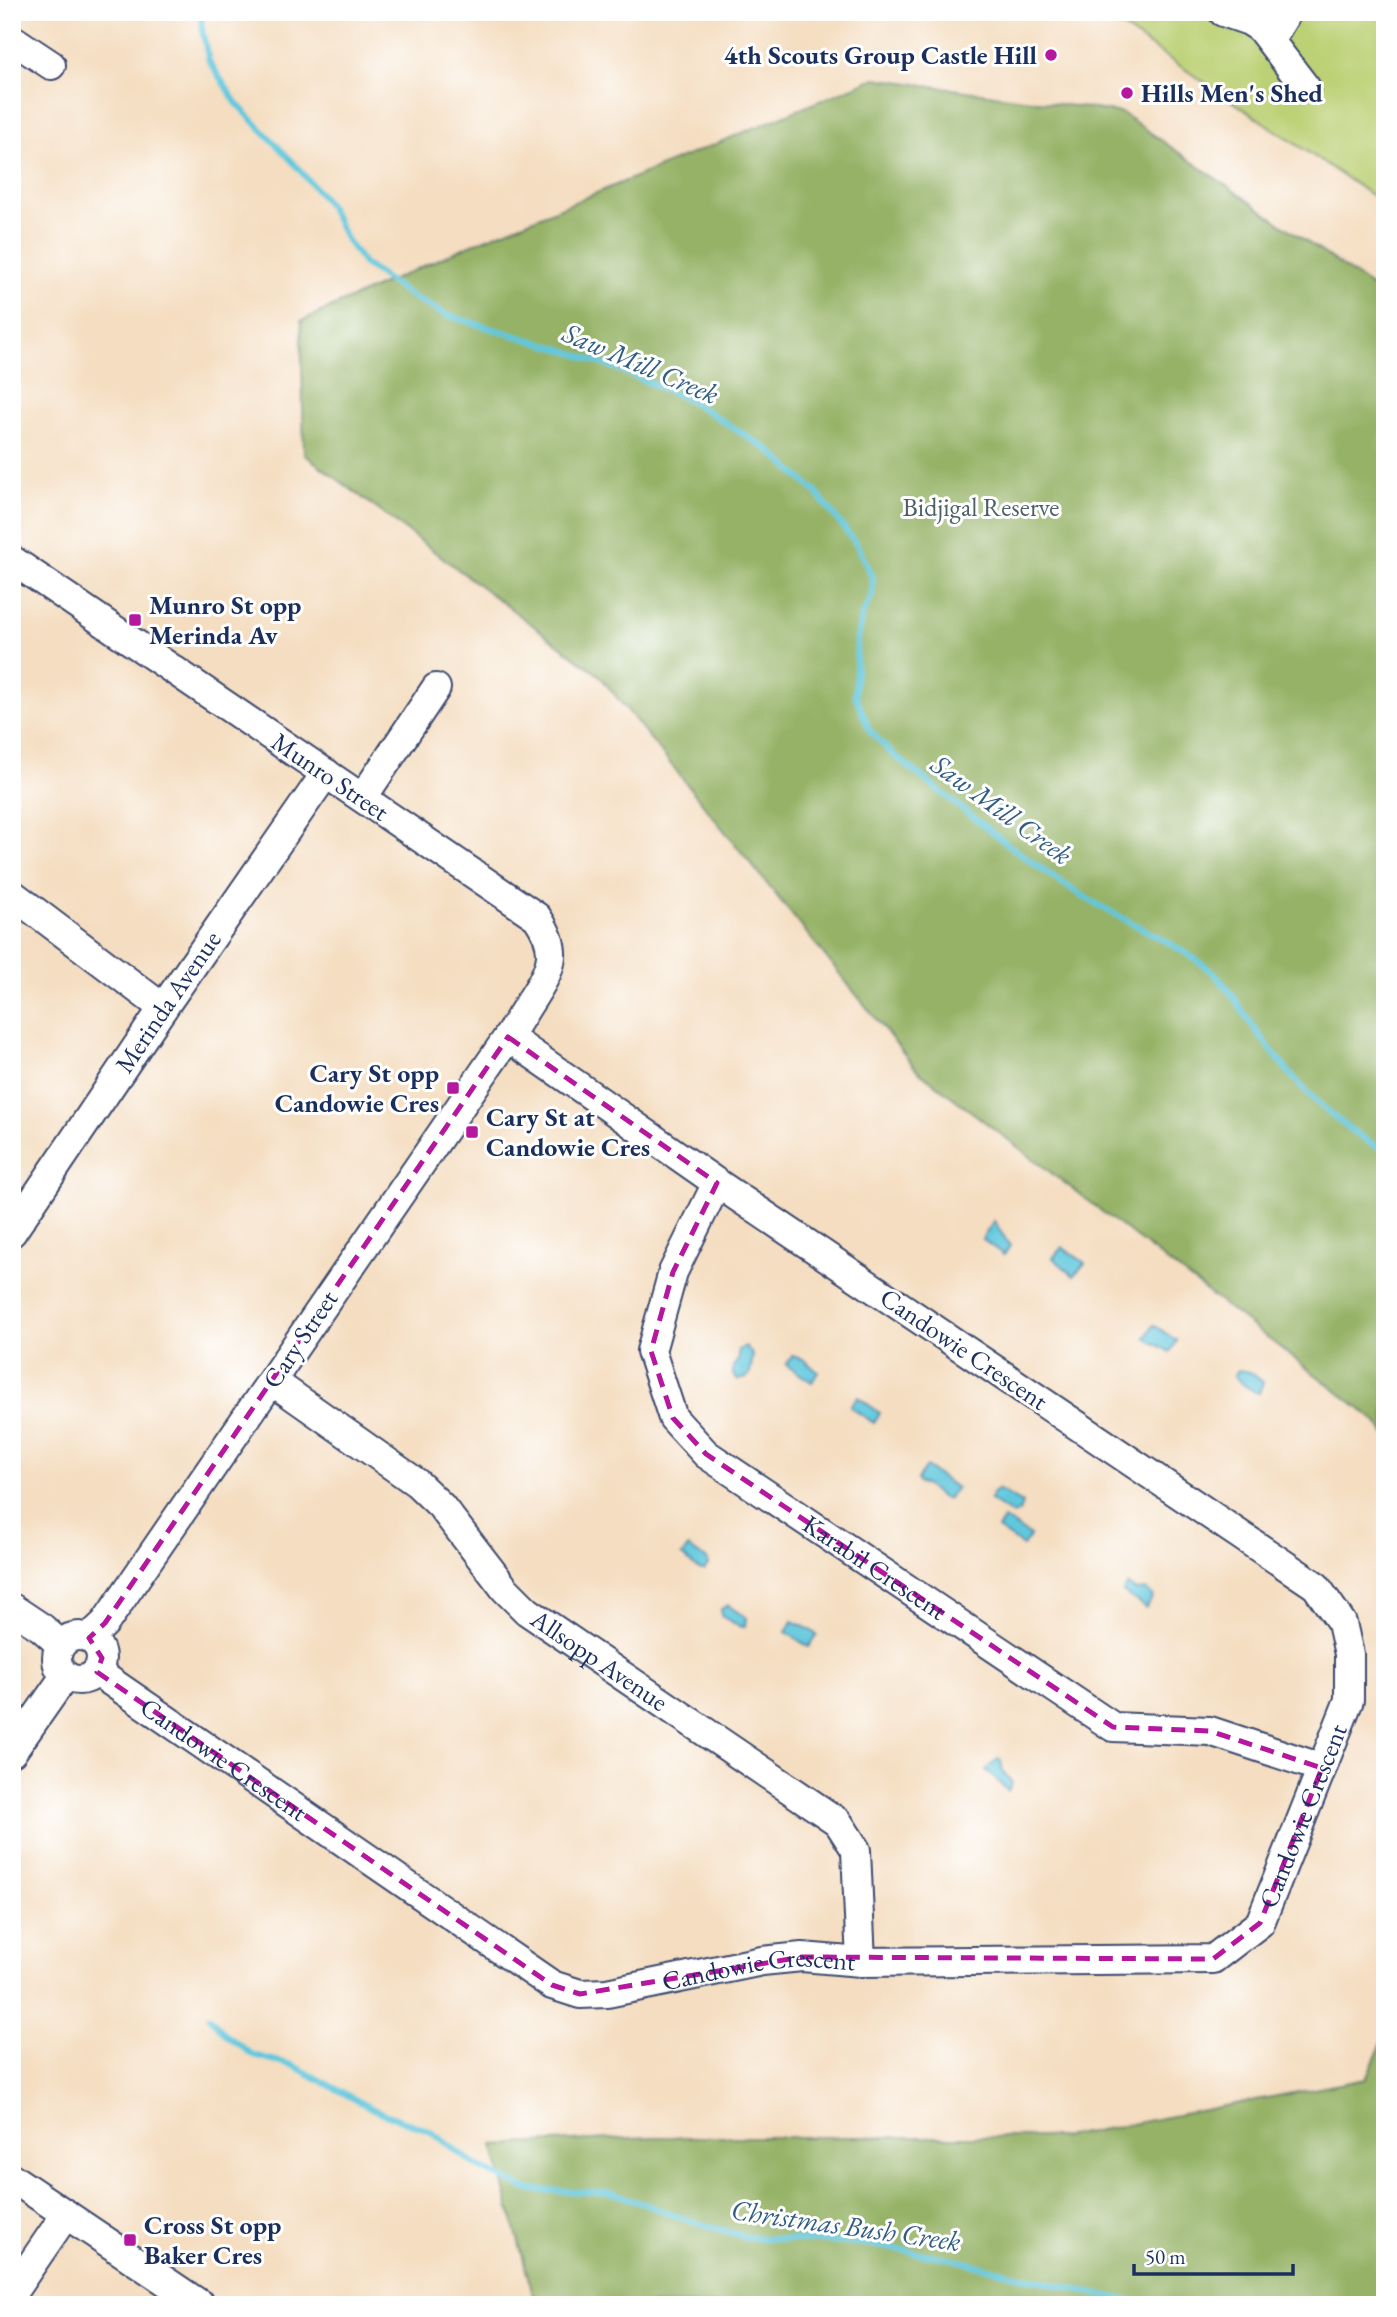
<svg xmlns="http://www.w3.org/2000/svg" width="1397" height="2317" font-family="'EB Garamond',serif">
	<rect width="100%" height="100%" fill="#fff"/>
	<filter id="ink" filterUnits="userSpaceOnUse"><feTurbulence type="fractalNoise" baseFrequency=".0143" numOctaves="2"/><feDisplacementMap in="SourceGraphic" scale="14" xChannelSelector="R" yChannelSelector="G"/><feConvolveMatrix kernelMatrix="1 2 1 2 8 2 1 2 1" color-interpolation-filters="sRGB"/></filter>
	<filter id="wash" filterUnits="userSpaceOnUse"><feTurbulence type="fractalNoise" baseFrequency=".00686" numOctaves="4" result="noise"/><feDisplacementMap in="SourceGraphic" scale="28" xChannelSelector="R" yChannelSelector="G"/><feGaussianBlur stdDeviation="1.57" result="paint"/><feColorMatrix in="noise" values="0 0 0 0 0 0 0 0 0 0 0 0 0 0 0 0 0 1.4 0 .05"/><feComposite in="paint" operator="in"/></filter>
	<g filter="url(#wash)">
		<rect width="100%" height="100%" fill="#f4ddc0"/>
		<path fill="#bcd074" stroke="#6c8069" stroke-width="2" d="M1100 12H1385V204Z"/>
		<g fill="#95b266" stroke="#587062" stroke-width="2">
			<path d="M875 78 1122 113 1385 296V1435L1376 1421 917 1070 599 675 304 454 301 321 468 246Z"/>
			<path d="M1385 2036V2305H559L533 2295 493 2145 652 2137H1063L1366 2079Z"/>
		</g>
		<g fill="#60c7dd" stroke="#3e7b9e" stroke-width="2">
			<path d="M994 1221 1010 1246 1004 1255 982 1239Z"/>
			<path d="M1062 1247 1085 1263 1074 1276 1053 1258Z"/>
			<path d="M1154 1325 1177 1341 1170 1352 1145 1338Z"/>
			<path d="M746 1347 753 1355 750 1373 746 1378 738 1380 733 1375V1366L738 1361V1350Z"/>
			<path d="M792 1356 803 1359 818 1372 812 1382 786 1365Z"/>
			<path d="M1238 1370 1250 1372 1263 1382 1259 1393C1253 1392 1238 1381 1234 1376Z"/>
			<path d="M858 1397 880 1413 874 1423 850 1407Z"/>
			<path d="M926 1467 956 1488 947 1499 941 1497 925 1485 918 1483 917 1479Z"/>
			<path d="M998 1489 1022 1503 1019 1512 1013 1515 990 1500 992 1494Z"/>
			<path d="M1004 1519 1030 1536 1023 1546 998 1529Z"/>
			<path d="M688 1547 708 1560V1565L704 1570H700L682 1556Z"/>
			<path d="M1128 1585 1136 1591 1147 1590 1153 1597 1146 1608 1123 1592Z"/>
			<path d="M728 1605 746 1618 745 1626 741 1627 721 1616V1609Z"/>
			<path d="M792 1621 809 1629 817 1635 809 1647 786 1632Z"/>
			<path d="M998 1759 1001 1761 1003 1772 1012 1783 1008 1791 986 1770Z"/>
		</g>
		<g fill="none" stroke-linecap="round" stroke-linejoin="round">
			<g stroke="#60c7dd" stroke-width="6">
				<path d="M201 12 202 30 209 61 237 104 293 162 328 204 346 239 364 264 411 296 446 315 564 350 620 370 689 400 769 450 816 492 857 545 873 579 872 595 862 615 857 638 855 695 870 731 891 753C955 802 1017 856 1086 898 1126 922 1169 939 1206 967 1229 984 1241 1011 1258 1033 1295 1083 1329 1121 1385 1151"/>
				<path d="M209 2017 226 2035 253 2055 292 2065 375 2110 430 2131 478 2167 529 2190 614 2193 685 2219 745 2237 865 2244 948 2258 1049 2283 1147 2305"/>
			</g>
		</g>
	</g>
	<g filter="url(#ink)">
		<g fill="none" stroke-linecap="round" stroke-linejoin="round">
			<defs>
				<g id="minor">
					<path d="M1223 12 1249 21 1260 28 1306 88"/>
					<path d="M12 39 51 65"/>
					<path d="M1270 40 1287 12"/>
					<path id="s1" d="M12 560 537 917C558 948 554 964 535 994 526 1008 517 1023 508 1037L105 1623 89 1638"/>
					<path d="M363 797 436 688"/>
					<path d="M12 894 163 1008"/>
					<path id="s2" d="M717 1183 673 1272 651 1351 673 1418 706 1454 1113 1727 1210 1731 1322 1768"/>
					<path id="s3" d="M12 1232 163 1008 326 773"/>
					<path id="s4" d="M272 1381 417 1483 441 1506 505 1589 527 1611 838 1822 856 1850 861 1962"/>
					<path d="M12 1608 42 1628 61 1645"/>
					<circle cx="79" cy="1658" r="22"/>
					<path id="s5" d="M97 1672 552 1985 580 1994 607 1993 762 1961 802 1957 861 1962 1213 1959 1260 1923 1349 1700V1654L1342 1623 1316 1586 717 1183 508 1037"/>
					<path d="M12 1752 65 1676"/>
					<path d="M12 2178 201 2305"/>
					<path d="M12 2293 66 2214"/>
				</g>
			</defs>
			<use href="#minor" stroke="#3c496d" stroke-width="32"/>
			<use href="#minor" stroke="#fff" stroke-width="28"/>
		</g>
	</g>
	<path fill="none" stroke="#b5179e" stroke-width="5" stroke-dasharray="14 9" stroke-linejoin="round" d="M508 1037 717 1183 673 1272 651 1351 673 1418 706 1454 1113 1727 1210 1731 1322 1768 1260 1923 1213 1959 802 1957 580 1994 552 1985 97 1672 102 1658 89 1638 105 1623Z"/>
	<g fill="#b5179e" stroke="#fff" stroke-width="2.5">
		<circle cx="1051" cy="55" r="7"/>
		<circle cx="1127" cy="93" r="7"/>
		<rect x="128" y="613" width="14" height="14" rx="3.5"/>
		<rect x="446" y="1081" width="14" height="14" rx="3.5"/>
		<rect x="465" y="1125" width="14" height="14" rx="3.5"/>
		<rect x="123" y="2233" width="14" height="14" rx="3.5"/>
	</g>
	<g text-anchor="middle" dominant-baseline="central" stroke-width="6" stroke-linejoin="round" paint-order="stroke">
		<g font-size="26" font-weight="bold" fill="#1b2f5e" stroke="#fff" text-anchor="start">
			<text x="1037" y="55" text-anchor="end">4th Scouts Group Castle Hill</text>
			<text x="1141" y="93">Hills Men's Shed</text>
			<text x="149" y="605">Munro St opp<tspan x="149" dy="30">Merinda Av</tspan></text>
			<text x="439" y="1073" text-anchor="end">Cary St opp<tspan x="439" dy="30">Candowie Cres</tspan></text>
			<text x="486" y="1117">Cary St at<tspan x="486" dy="30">Candowie Cres</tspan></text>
			<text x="144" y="2225">Cross St opp<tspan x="144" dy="30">Baker Cres</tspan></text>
		</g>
		<g font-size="26" fill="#4b5f65" stroke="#fff">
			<text x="981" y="507">Bidjigal Reserve</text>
		</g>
		<g font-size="26" fill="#1b2f5e" stroke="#fff">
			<text stroke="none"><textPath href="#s1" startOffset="385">Munro Street</textPath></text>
			<text stroke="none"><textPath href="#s3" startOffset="278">Merinda Avenue</textPath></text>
			<text transform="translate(300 1339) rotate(-56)">Cary Street</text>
			<text transform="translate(964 1349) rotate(34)">Candowie Crescent</text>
			<text stroke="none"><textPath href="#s2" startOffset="504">Karabil Crescent</textPath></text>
			<text stroke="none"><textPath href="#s4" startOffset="434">Allsopp Avenue</textPath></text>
			<text stroke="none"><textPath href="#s5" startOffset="154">Candowie Crescent</textPath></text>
			<text stroke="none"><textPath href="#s5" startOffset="1393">Candowie Crescent</textPath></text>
			<text stroke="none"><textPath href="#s5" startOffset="763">Candowie Crescent</textPath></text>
		</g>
		<g font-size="28" font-style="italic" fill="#305d84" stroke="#fff">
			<text transform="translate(641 363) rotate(23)">Saw Mill Creek</text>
			<text transform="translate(1002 809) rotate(36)">Saw Mill Creek</text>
			<text transform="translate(846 2225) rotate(8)">Christmas Bush Creek</text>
		</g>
	</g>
	<rect width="1397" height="2317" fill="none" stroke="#fff" stroke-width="42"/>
	<path d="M1134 2264v10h159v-10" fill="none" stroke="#1b2f5e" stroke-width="3.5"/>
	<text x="1145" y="2264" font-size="21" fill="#1b2f5e" stroke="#ffffff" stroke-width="5" paint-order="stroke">50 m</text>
</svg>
